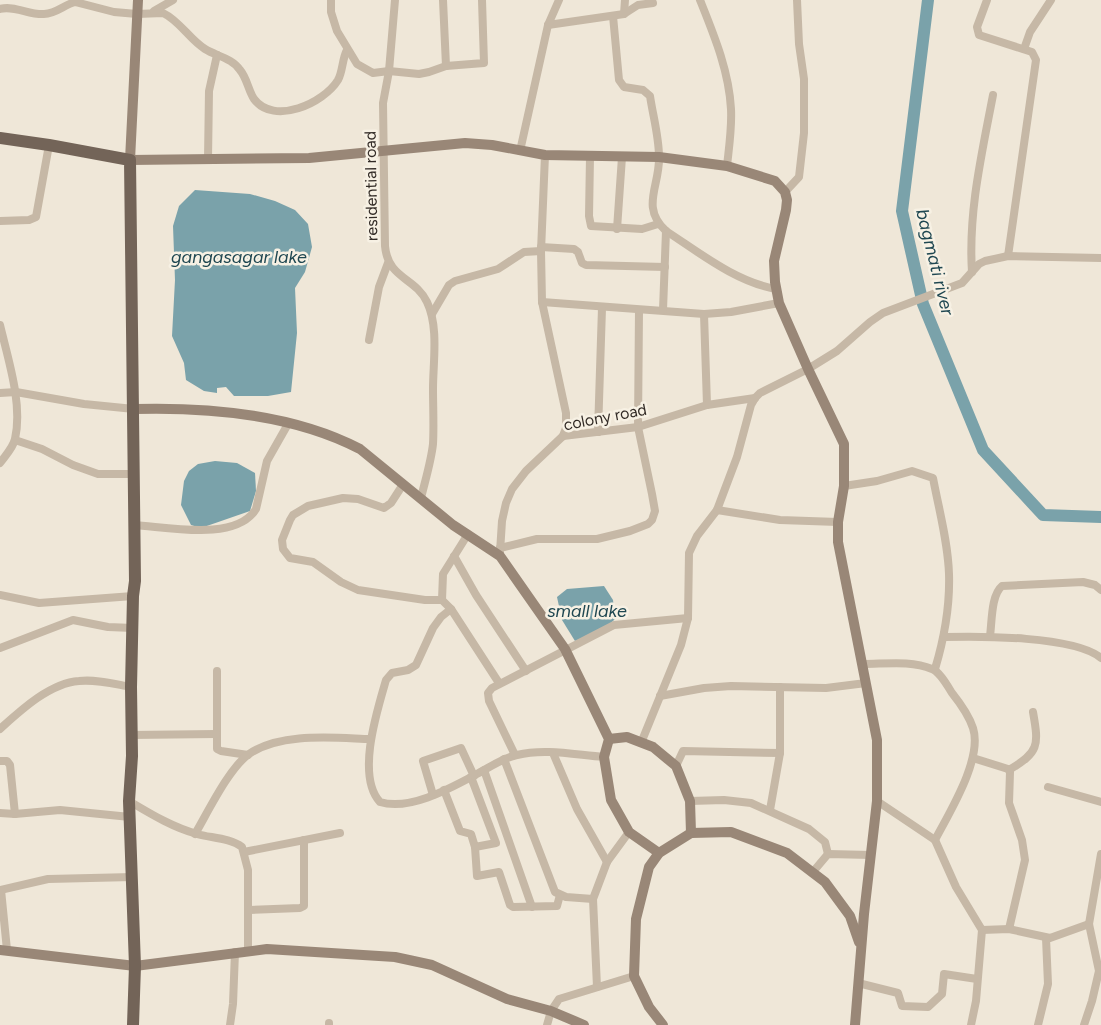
<svg xmlns="http://www.w3.org/2000/svg" width="1101" height="1025" font-family="Figtree,sans-serif">
	<rect width="100%" height="100%" fill="#efe7d8"/>
	<g fill="#7aa2aa">
		<path d="M195 190 250 194 275 201 295 210 308 224 312 247 305 272 295 288 297 333 291 392 268 396H234L226 387 217 388V393L204 391 186 380 184 363 172 336 175 280 173 226 179 206Z"/>
		<path d="M215 461 237 463 255 473 256 491 250 511 201 528 191 525 181 505 184 481 189 471 198 464Z"/>
		<path d="M604 586 613 600 615 619 605 629 575 641 562 620 557 597 567 589Z"/>
	</g>
	<g fill="none" stroke-linecap="round" stroke-linejoin="round">
		<path stroke="#7aa2aa" stroke-width="12" d="M928 0 902 211 923 304 983 450 1043 515 1101 517"/>
		<g stroke="#c6b8a6" stroke-width="8">
			<path d="M331 0V12L337 31 357 64 373 73 389 71 419 74 429 72 446 66 484 63 482 0"/>
			<path d="M395 0 389 71 383 103 385 246C388 279 415 277 427 302 439 327 433 362 433 389 433 407 434 426 433 444 431 462 425 481 421 498"/>
			<path d="M443 0 446 66"/>
			<path d="M700 0C714 35 729 71 731 109 732 128 729 147 727 166"/>
			<path d="M987 0 977 27 979 35 1032 52 1036 60 1008 256"/>
			<path d="M0 9C14 5 29 15 44 14 56 14 64 5 75 2L114 12 137 14 163 13C180 21 189 39 205 49 216 56 232 58 240 70 247 78 248 90 254 99 274 126 324 103 338 80 343 71 342 59 347 50"/>
			<path d="M154 11 173 0"/>
			<path d="M624 14 625 0"/>
			<path d="M613 16 619 80 624 87 643 90 650 96C653 116 659 137 659 157 660 186 640 207 666 231 700 253 736 282 776 289"/>
			<path d="M548 25 624 14 638 5 653 3"/>
			<path d="M1024 49 1030 32 1051 0"/>
			<path d="M520 151 548 25 559 0"/>
			<path d="M545 155 541 251 542 302 566 413V428L563 436"/>
			<path d="M590 157 589 216 591 226 642 229 658 224"/>
			<path d="M208 159 209 91 217 55"/>
			<path d="M785 192 799 177 804 133V79L799 44 797 0"/>
			<path d="M0 221 29 220 36 217 49 145"/>
			<path d="M617 229 622 157"/>
			<path d="M541 247 574 249 578 252 582 263 586 265 665 267"/>
			<path d="M972 272C968 212 982 153 993 95"/>
			<path d="M542 302 704 314 731 312 779 303"/>
			<path d="M663 310 666 231"/>
			<path d="M432 314 449 285 455 281 498 269 524 252 541 251"/>
			<path d="M704 314 707 405"/>
			<path d="M0 325C8 359 23 404 15 439 13 448 5 456 0 463"/>
			<path d="M369 340 379 287 388 263"/>
			<path d="M0 393 16 392 84 404 134 409"/>
			<path d="M598 432 602 308"/>
			<path d="M15 440 42 449 73 465 98 474H134"/>
			<path d="M402 486 391 503 384 508 358 499 343 498 308 506 293 515 290 520 282 540 283 549 290 558 313 562 341 582 358 590 425 600H442L451 609 499 683"/>
			<path d="M844 486 877 481 912 471 933 478C939 510 948 542 949 574 950 606 944 639 935 669"/>
			<path d="M717 510 780 520 838 522"/>
			<path d="M134 525C168 527 236 542 256 509L267 461 288 424"/>
			<path d="M500 548 537 539H597L630 531 648 524 652 520 655 511 652 494 638 427 639 310"/>
			<path d="M500 552 502 521 506 503 512 489 526 471 563 436 638 427 707 405 755 398"/>
			<path d="M454 556 476 595 526 671"/>
			<path d="M0 595 39 603 133 596"/>
			<path d="M442 600 443 574 468 534"/>
			<path d="M451 609 441 617 433 628 416 665 408 670 392 673 386 680C377 711 356 776 380 802 409 811 449 789 475 775 489 768 502 758 517 755 545 748 576 755 604 757"/>
			<path d="M990 636C992 622 991 595 1002 586L1083 582 1095 585 1101 590"/>
			<path d="M944 637C980 636 1075 636 1101 658"/>
			<path d="M0 648 73 620 108 627 133 628"/>
			<path d="M863 664C885 664 911 660 932 669 940 672 947 685 952 693 960 703 969 716 973 728 983 759 949 813 935 840"/>
			<path d="M217 671V749L221 751 248 755"/>
			<path d="M660 696 704 688 731 686 826 688 866 683"/>
			<path d="M0 729C21 710 50 683 79 681 96 679 114 684 131 687"/>
			<path d="M131 735 216 734"/>
			<path d="M641 743 681 645 688 618 689 553 697 536 717 510 737 457 751 405 755 398 760 393 808 369 837 351 870 322 883 313 962 283 979 264 985 261 1008 256 1101 258"/>
			<path d="M553 753 577 809 607 862"/>
			<path d="M515 755 489 701 488 693 492 688 614 625 688 618"/>
			<path d="M973 758 1008 769 1010 772 1009 803 1022 840 1025 860 1009 929"/>
			<path d="M504 759 555 892 566 897 593 899"/>
			<path d="M0 761H7L10 765 15 814"/>
			<path d="M676 766 683 751 780 753V687"/>
			<path d="M484 770 532 907"/>
			<path d="M1009 770C1039 752 1039 746 1033 712"/>
			<path d="M1048 787 1101 802"/>
			<path d="M444 790 460 831 471 834 475 847 496 843 471 777"/>
			<path d="M433 795 423 761 461 748 474 776"/>
			<path d="M129 801C151 814 172 827 197 834 211 838 230 838 242 847L248 870V951"/>
			<path d="M690 801 724 800 751 803 809 829 825 842 828 854"/>
			<path d="M877 801 935 840 956 887 982 930 976 1001 971 1025"/>
			<path d="M770 810 780 753"/>
			<path d="M0 813 15 814 60 810 130 817"/>
			<path d="M195 834C208 812 229 768 249 754 281 732 334 738 371 739"/>
			<path d="M475 847 477 876 499 872 510 905 513 907 557 906 560 895"/>
			<path d="M244 852 340 833"/>
			<path d="M812 873 828 854 871 855"/>
			<path d="M0 890 48 879 133 877"/>
			<path d="M1 890 7 950"/>
			<path d="M249 910 300 908 304 906V840"/>
			<path d="M982 930 1009 929 1050 938 1089 924"/>
			<path d="M858 983 898 993 902 1006 928 1007 942 994 944 974 977 979"/>
			<path d="M597 987 593 899 607 862 629 832"/>
			<path d="M230 1025 233 1004 235 952"/>
			<path d="M329 1025V1023"/>
			<path d="M547 1025 551 1011 559 999 634 976"/>
			<path d="M1038 1025 1048 984 1046 938"/>
			<path d="M1084 1025 1092 1001 1099 971 1089 924 1101 854"/>
		</g>
		<g stroke="#998777" stroke-width="10">
			<path d="M138 0 130 160 309 158 465 143 492 145 545 155 659 157 727 166 775 181 785 192 787 200 786 210 774 261 775 282 779 303 808 369 844 444V486L838 522V542L877 740V801L864 914 855 1025"/>
			<path d="M134 409C209 407 293 414 360 449L453 525 500 556 565 649 609 739 604 757 611 800 629 832 659 853"/>
			<path d="M609 739 627 737 653 747 676 766 690 801 691 833"/>
			<path d="M0 950 135 966 267 949 395 957 432 965 507 999 551 1011 584 1025"/>
			<path d="M663 1025 649 1007 634 976 636 919 649 867 659 853 691 833 731 832 787 853 825 882 850 916 859 942"/>
		</g>
		<path stroke="#736458" stroke-width="12" d="M0 138 49 145 130 160 135 581 133 596 131 687 132 756 129 801 135 966 133 1025"/>
	</g>
	<g text-anchor="middle" dominant-baseline="central" stroke-width="5" stroke-linejoin="round" paint-order="stroke">
		<g font-size="16" fill="#322b26" stroke="#f7f1e4">
			<text transform="translate(371 186) rotate(-91)">residential road</text>
			<text transform="translate(605 417) rotate(-11)">colony road</text>
		</g>
		<g font-size="18" font-style="italic" fill="#1f4751" stroke="#f7f1e4">
			<text x="239" y="257">gangasagar lake</text>
			<text transform="translate(935 262) rotate(76)">bagmati river</text>
			<text x="587" y="611">small lake</text>
		</g>
	</g>
</svg>
